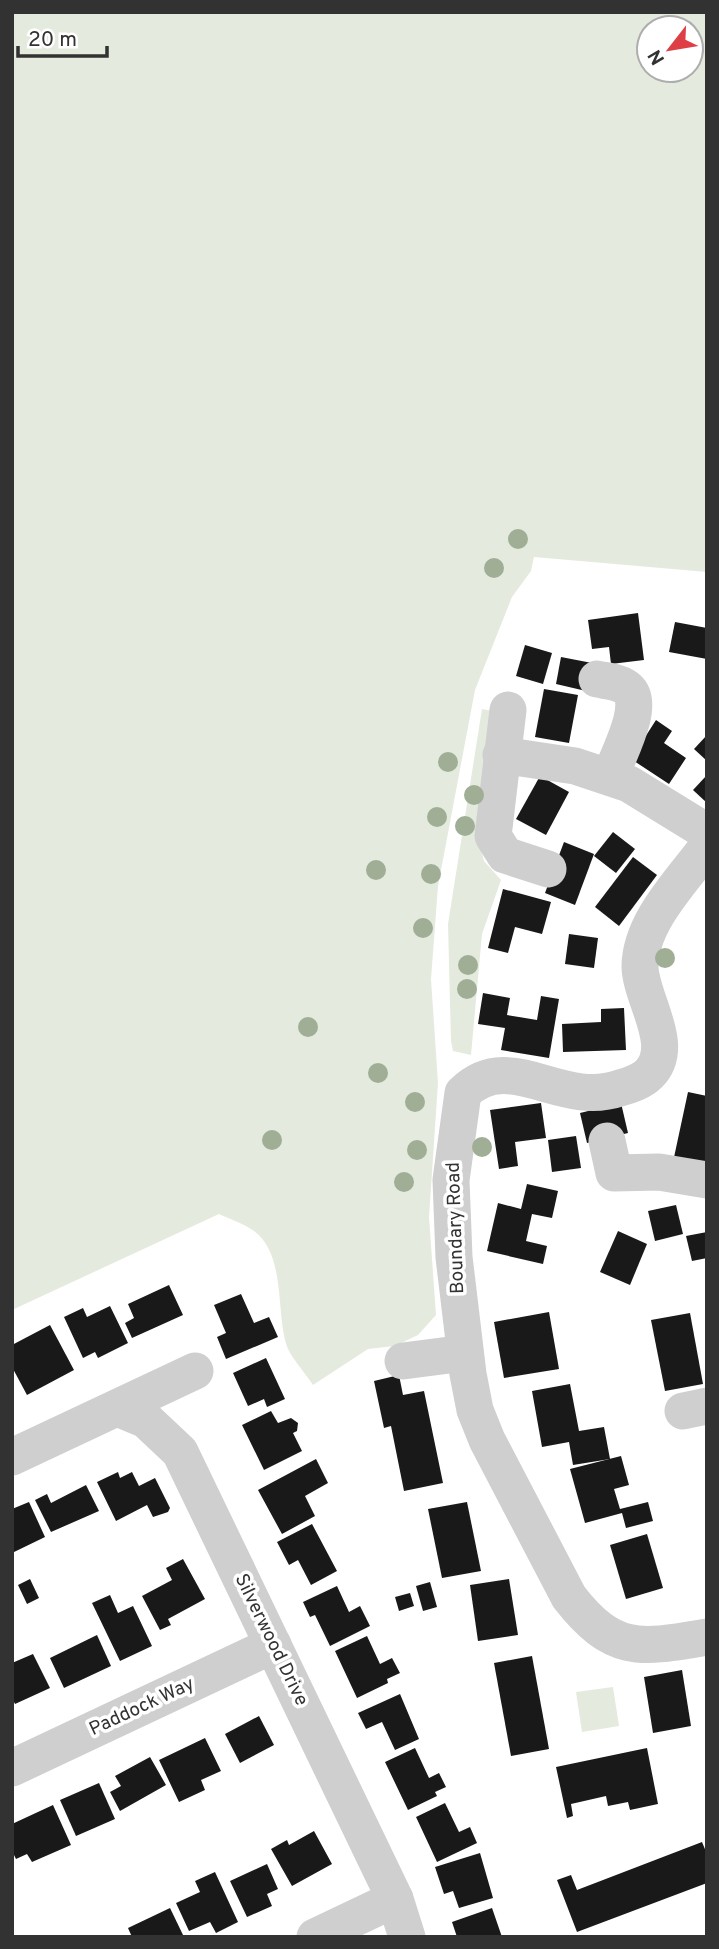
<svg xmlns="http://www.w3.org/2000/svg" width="719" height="1949" font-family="Overpass,sans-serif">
	<rect width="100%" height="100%" fill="#fff"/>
	<g fill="#e4ebde" fill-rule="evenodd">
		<path d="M12 12H707V572L534 557 531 571 512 597 475 690 438 886 431 979 438 1083 429 1217 436 1315 418 1335 395 1346 368 1349 313 1385C305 1373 294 1361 288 1349 275 1317 287 1255 254 1231 244 1224 230 1219 219 1214L12 1310ZM649 28H691V70H649Z"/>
		<path d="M482 709 497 712 481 849 484 861 501 880 482 934 471 1055 453 1051 451 1041 448 924Z"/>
		<path d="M613 1687 619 1726 582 1732 576 1692Z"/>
	</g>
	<g fill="#191919">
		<path d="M638 613 644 660 611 664 609 647 592 649 588 620Z"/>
		<path d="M675 622 707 628V659L669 652Z"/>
		<path d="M525 645 552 653 543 684 516 676Z"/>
		<path d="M561 657 592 663 586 691 556 684Z"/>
		<path d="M544 689 578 695 569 743 535 737Z"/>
		<path d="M656 720 672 731 664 743 686 758 669 784 631 759Z"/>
		<path d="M707 735V761L694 749Z"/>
		<path d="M707 775V803L693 790Z"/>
		<path d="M540 776 569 792 546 835 516 819Z"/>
		<path d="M613 832 635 849 616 873 594 856Z"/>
		<path d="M564 842 594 854 575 905 545 893Z"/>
		<path d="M633 857 657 875 619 926 595 907Z"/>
		<path d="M503 889 551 902 542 934 515 927 508 953 488 948Z"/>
		<path d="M569 934 598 938 594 968 565 964Z"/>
		<path d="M483 993 510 998 507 1015 537 1020 541 996 559 999 549 1058 501 1050 505 1028 478 1024Z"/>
		<path d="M624 1008 626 1050 563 1052 562 1024 601 1022V1009Z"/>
		<path d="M688 1092 707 1096V1170L673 1162Z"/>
		<path d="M541 1103 546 1138 515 1142 518 1166 499 1169 490 1110Z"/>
		<path d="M621 1103 628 1133 587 1143 580 1113Z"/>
		<path d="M576 1136 581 1168 552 1172 548 1140Z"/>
		<path d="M527 1184 558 1191 552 1218 532 1214 526 1241 547 1246 543 1264 487 1251 498 1203 521 1209Z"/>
		<path d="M676 1205 683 1234 655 1241 648 1211Z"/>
		<path d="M618 1231 647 1244 630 1285 600 1272Z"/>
		<path d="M707 1232V1258L692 1261 686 1236Z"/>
		<path d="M169 1285 183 1315 132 1338 125 1323 134 1318 128 1304Z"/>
		<path d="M241 1294 254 1323 269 1317 278 1337 226 1359 217 1337 226 1333 214 1305Z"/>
		<path d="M110 1306 128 1343 98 1358 95 1352 83 1358 64 1317 83 1308 87 1317Z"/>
		<path d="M549 1312 559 1369 504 1378 494 1322Z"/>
		<path d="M690 1313 703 1384 665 1391 651 1320Z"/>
		<path d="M50 1325 74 1370 27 1395 12 1367V1345Z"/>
		<path d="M266 1358 285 1399 267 1407 264 1399 248 1406 233 1373Z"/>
		<path d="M399 1375 403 1395 424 1391 443 1483 404 1491 391 1426 384 1428 374 1381Z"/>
		<path d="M570 1384 579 1431 604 1427 610 1459 573 1465 569 1442 542 1447 532 1391Z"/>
		<path d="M271 1411 278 1423 291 1418 298 1423 297 1431 293 1433 302 1451 264 1470 242 1425Z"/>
		<path d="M621 1456 629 1485 614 1489 620 1509 648 1502 653 1521 626 1528 622 1513 585 1523 570 1469Z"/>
		<path d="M316 1459 328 1483 305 1496 315 1516 282 1534 258 1490Z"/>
		<path d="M118 1472 120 1478 132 1472 139 1486 155 1478 170 1508 168 1512 153 1517 147 1505 116 1521 97 1482Z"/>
		<path d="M86 1485 99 1511 51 1532 35 1500 47 1494 51 1503Z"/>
		<path d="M29 1502 45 1537 12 1553V1509Z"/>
		<path d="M467 1502 481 1571 442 1578 428 1509Z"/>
		<path d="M312 1524 337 1571 311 1585 298 1560 289 1565 277 1542Z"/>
		<path d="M647 1534 663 1588 626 1599 610 1545Z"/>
		<path d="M183 1559 205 1599 168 1619 171 1625 160 1630 142 1596 172 1580 166 1568Z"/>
		<path d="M30 1579 39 1598 27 1604 18 1585Z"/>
		<path d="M509 1579 518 1635 478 1641 470 1585Z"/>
		<path d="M430 1582 437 1607 423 1611 416 1586Z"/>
		<path d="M337 1586 349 1612 360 1606 370 1626 330 1646 315 1615 310 1617 303 1602Z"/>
		<path d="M410 1593 414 1606 399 1611 395 1597Z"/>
		<path d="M110 1595 118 1613 133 1606 152 1646 120 1661 92 1603Z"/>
		<path d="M97 1635 111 1666 64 1688 50 1658Z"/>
		<path d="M367 1636 380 1664 392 1658 400 1673 387 1679 388 1683 357 1698 335 1651Z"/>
		<path d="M33 1654 50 1688 15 1704 12 1698V1663Z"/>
		<path d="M532 1656 549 1749 511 1756 494 1663Z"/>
		<path d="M682 1670 691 1726 653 1733 644 1677Z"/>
		<path d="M400 1694 419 1739 395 1750 382 1722 366 1729 358 1713Z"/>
		<path d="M259 1716 274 1745 240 1763 225 1734Z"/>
		<path d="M205 1738 221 1771 201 1780 205 1790 179 1802 159 1760Z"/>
		<path d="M415 1748 429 1778 439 1773 446 1787 435 1792 437 1796 408 1810 385 1762Z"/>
		<path d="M647 1748 658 1804 630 1810 628 1802 608 1806 606 1796 571 1804 573 1816 567 1818 556 1767Z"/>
		<path d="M150 1757 166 1785 120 1811 110 1792 121 1786 115 1776Z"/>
		<path d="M99 1783 115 1819 76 1836 60 1800Z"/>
		<path d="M445 1803 459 1832 470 1827 477 1843 437 1862 416 1817Z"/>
		<path d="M53 1805 71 1845 32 1862 27 1854 16 1859 12 1851V1824Z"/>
		<path d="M314 1831 332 1864 292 1886 271 1849 287 1840 289 1845Z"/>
		<path d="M702 1842 707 1854V1883L577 1932 557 1880 571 1875 577 1890Z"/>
		<path d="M480 1853 493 1898 459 1908 453 1891 444 1894 435 1867Z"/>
		<path d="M267 1864 278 1889 267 1894 272 1906 247 1917 230 1881Z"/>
		<path d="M215 1872 238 1922 216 1933 210 1922 189 1931 176 1903 200 1892 195 1881Z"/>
		<path d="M170 1908 184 1937H132L128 1928Z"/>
		<path d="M492 1908 502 1937H457L452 1922Z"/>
	</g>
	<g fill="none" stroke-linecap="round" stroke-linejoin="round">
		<g stroke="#cfcfcf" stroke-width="37">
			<path d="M597 679C606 681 621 682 628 689 646 705 617 757 610 777"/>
			<path d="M508 710 493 836 505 855 548 869"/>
			<path d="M501 755 575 766 629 784 707 832"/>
			<path d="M707 847C682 881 640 922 640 967 641 1000 677 1046 649 1074 641 1082 630 1085 620 1088 559 1109 510 1047 463 1093L451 1180 454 1257 468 1374 475 1410 487 1440 569 1597C614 1655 641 1648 707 1637"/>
			<path d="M607 1141 614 1173 659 1172 707 1180"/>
			<path d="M403 1361 465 1353"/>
			<path d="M117 1408 146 1420 180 1452 395 1899 407 1937"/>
			<path d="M683 1411 707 1406"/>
			<path d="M12 1457 195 1371"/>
			<path d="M12 1768 273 1645"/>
			<path d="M315 1937 395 1899"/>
		</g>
	</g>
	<g fill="#a0ae96">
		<circle cx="518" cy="539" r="10"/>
		<circle cx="494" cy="568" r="10"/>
		<circle cx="448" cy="762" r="10"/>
		<circle cx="474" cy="795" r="10"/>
		<circle cx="437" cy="817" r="10"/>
		<circle cx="465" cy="826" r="10"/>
		<circle cx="376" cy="870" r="10"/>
		<circle cx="431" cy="874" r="10"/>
		<circle cx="423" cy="928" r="10"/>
		<circle cx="665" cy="958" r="10"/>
		<circle cx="468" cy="965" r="10"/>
		<circle cx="467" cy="989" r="10"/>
		<circle cx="308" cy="1027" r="10"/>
		<circle cx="378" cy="1073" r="10"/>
		<circle cx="415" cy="1102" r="10"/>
		<circle cx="272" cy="1140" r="10"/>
		<circle cx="482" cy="1147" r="10"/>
		<circle cx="417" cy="1150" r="10"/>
		<circle cx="404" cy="1182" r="10"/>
	</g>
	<g text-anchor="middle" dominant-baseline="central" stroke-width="7" stroke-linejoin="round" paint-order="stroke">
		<g font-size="19" fill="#323232" stroke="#fff">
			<text transform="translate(456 1228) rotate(-92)">Boundary Road</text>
			<text transform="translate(271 1640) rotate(64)">Silverwood Drive</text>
			<text transform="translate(142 1707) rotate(-25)">Paddock Way</text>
		</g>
	</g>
	<rect width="719" height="1949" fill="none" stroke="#323232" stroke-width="28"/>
	<g transform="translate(670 49) rotate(239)"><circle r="33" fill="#ffffff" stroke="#adadad" stroke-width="2"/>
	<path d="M0-5L12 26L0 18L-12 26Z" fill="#de3f45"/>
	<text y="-10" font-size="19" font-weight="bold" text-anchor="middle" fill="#323232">N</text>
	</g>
	<path d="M18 46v10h89v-10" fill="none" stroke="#323232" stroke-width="3.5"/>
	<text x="28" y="46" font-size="21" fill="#323232" stroke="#ffffff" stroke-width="5" paint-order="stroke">20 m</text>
</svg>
